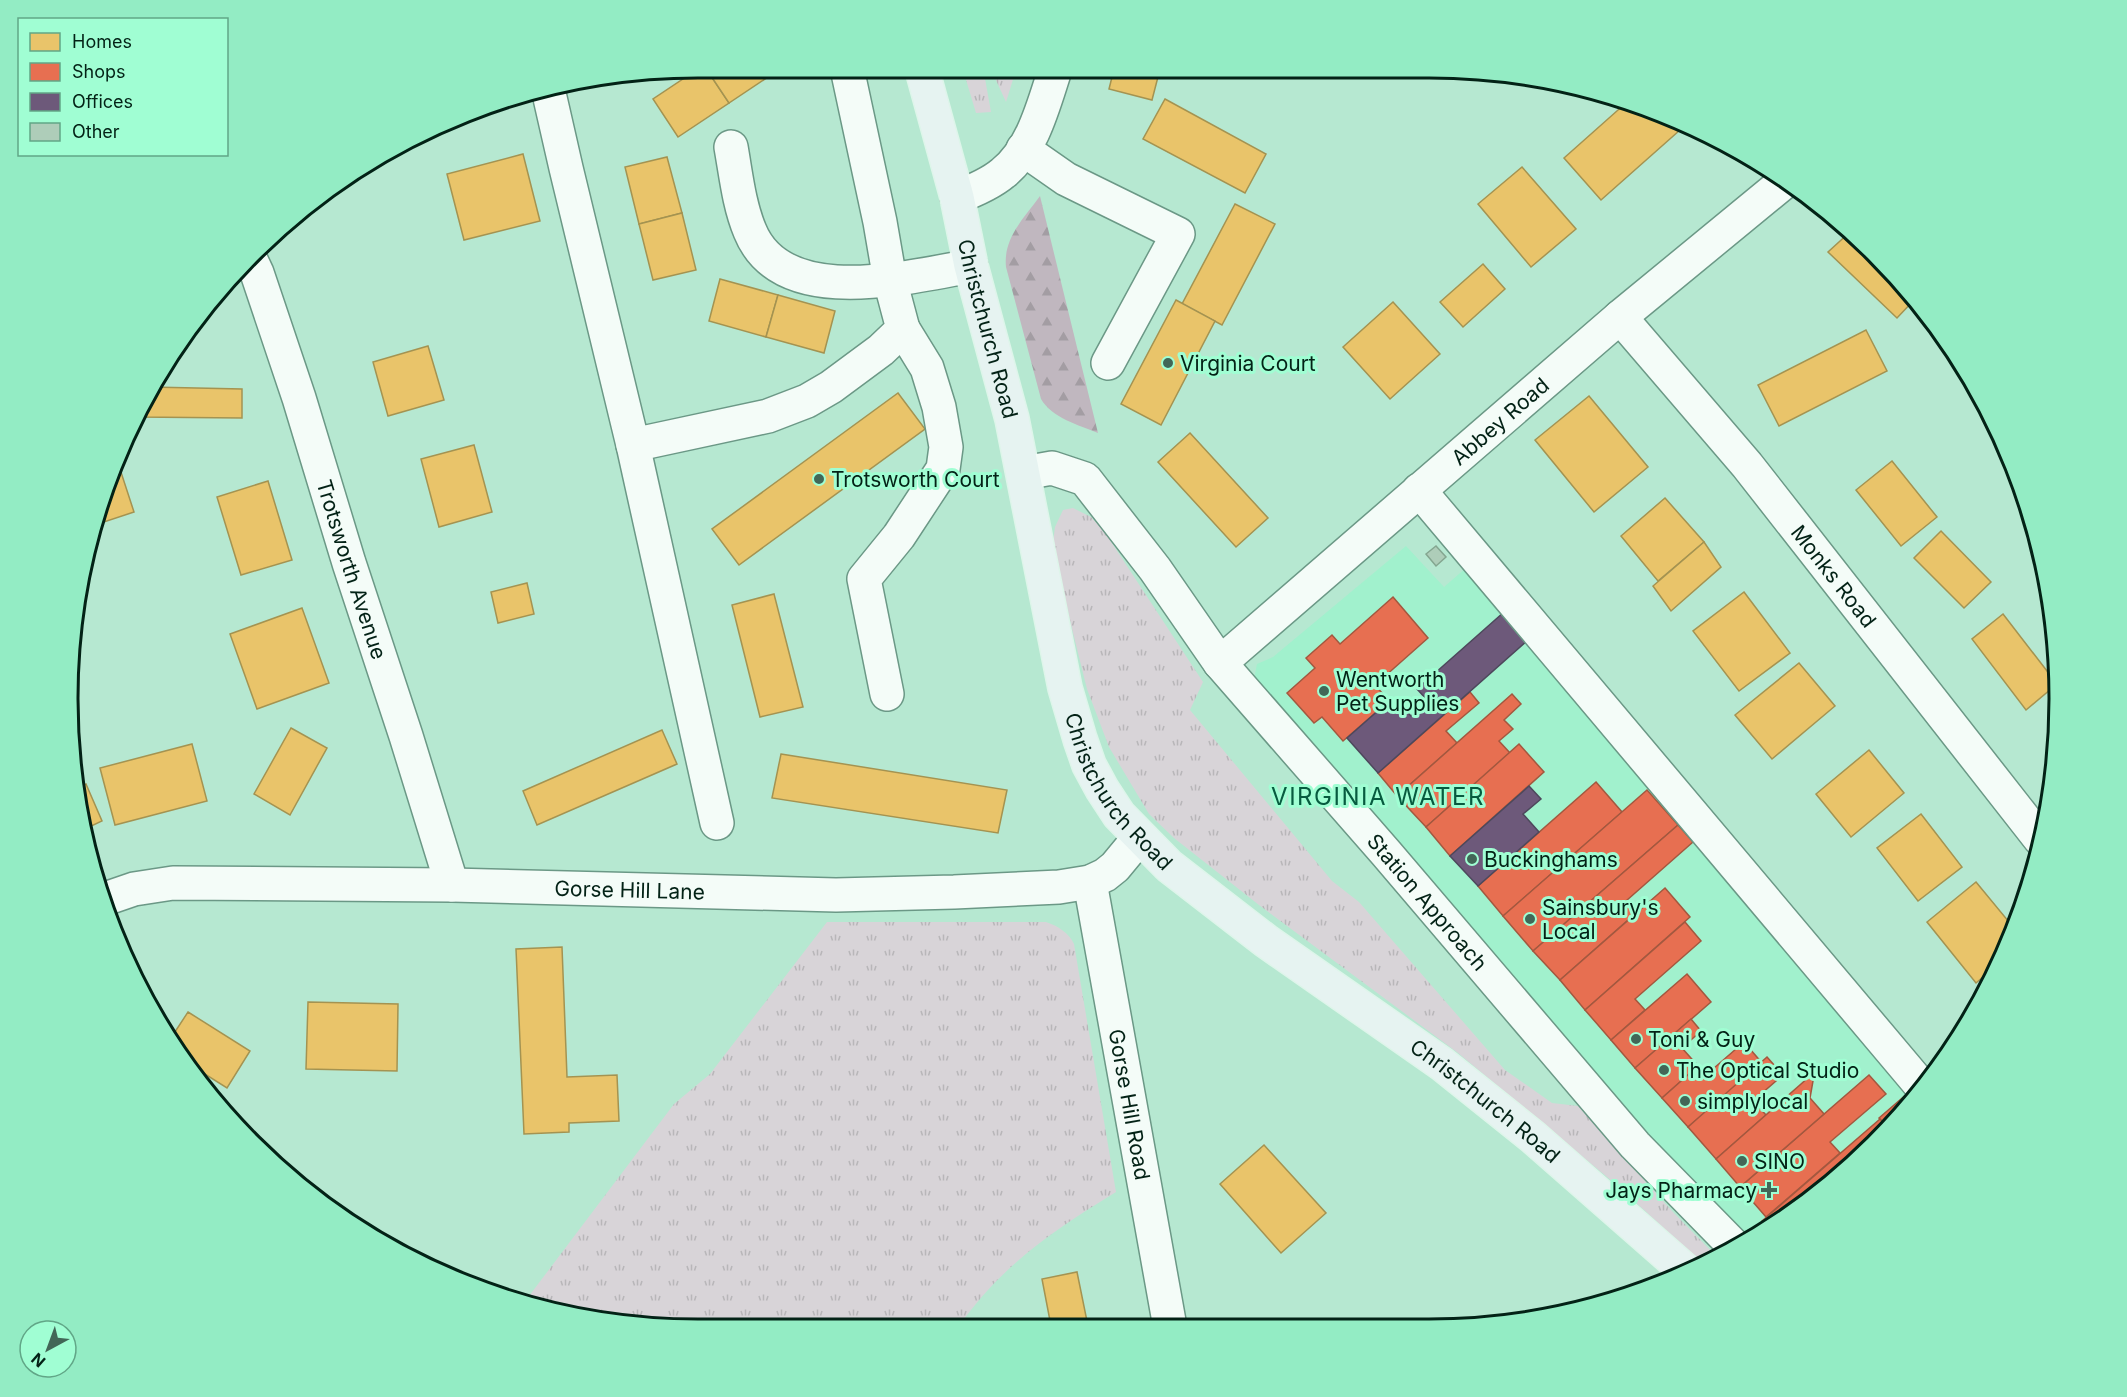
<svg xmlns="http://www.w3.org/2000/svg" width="2127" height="1397" font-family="Inter,sans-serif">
	<defs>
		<pattern id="grass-tufts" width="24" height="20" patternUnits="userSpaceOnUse" patternTransform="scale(1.5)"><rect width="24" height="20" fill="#d8d4d8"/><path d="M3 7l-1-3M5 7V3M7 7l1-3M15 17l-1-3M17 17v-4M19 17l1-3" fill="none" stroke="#b8b6b9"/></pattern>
		<pattern id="forest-firs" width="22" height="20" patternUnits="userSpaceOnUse" patternTransform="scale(1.5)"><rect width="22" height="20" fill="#c0b7bf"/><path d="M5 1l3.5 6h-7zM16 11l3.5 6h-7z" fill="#a39da3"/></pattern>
	</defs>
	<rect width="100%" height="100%" fill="#b6e8d1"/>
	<path fill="#a1f1cd" d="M1406 546 1444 587 1467 567 1916 1096 1903 1114 1813 1199 1739 1245 1253 684 1257 664 1273 657Z"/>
	<g fill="url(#grass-tufts)">
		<path d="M964 73H984L991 112 976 113Z"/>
		<path d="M996 73H1015L1006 102 995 78Z"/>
		<path d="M1073 508 1091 517 1104 531 1203 682 1190 710 1332 881 1359 902 1505 1070 1552 1103 1578 1106 1672 1211 1718 1258 1705 1266 1619 1187 1458 1053 1259 905 1174 838 1149 814 1109 747 1087 689 1071 625 1053 542 1055 527 1063 510Z"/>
		<path d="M827 922H1046C1058 926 1069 933 1074 944L1116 1192C1054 1230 1002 1265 959 1326L616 1324 526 1300 674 1104 710 1074Z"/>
	</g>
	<path fill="url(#forest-firs)" d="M1040 196 1098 433C1079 425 1052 418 1041 399L1006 267C1003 238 1024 218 1040 196Z"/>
	<g fill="#e9c46a" stroke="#a49351" stroke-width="1.5">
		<path d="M692 73H709L729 103 678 137 653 99Z"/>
		<path d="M709 73H774L729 103Z"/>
		<path d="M1113 73H1159L1152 100 1109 89Z"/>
		<path d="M1165 99 1266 154 1245 193 1143 139Z"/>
		<path d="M1627 102 1669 118 1680 130 1601 200 1564 158Z"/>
		<path d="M523 154 540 221 464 240 447 174Z"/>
		<path d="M667 157 682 213 639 224 625 167Z"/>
		<path d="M1522 167 1576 229 1531 267 1478 204Z"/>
		<path d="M1235 204 1275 224 1222 325 1182 304Z"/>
		<path d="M682 213 696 270 653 280 639 224Z"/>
		<path d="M1851 231 1915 299 1897 318 1828 252Z"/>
		<path d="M1483 264 1505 289 1463 327 1440 302Z"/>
		<path d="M720 279 778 295 766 337 709 321Z"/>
		<path d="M778 295 835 311 824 353 766 337Z"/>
		<path d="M1176 300 1215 321 1161 425 1121 404Z"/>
		<path d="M1393 302 1440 354 1390 399 1343 347Z"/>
		<path d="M1866 330 1887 371 1779 426 1758 385Z"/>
		<path d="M428 346 444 400 388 416 373 362Z"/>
		<path d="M150 387 242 389V418L137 417Z"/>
		<path d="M898 393 925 429 739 565 712 529Z"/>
		<path d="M1589 396 1648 467 1594 512 1535 440Z"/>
		<path d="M1190 433 1268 518 1236 547 1158 462Z"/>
		<path d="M474 445 492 512 439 527 421 459Z"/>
		<path d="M117 460 134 512 95 525 101 495Z"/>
		<path d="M1892 461 1937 517 1901 546 1856 490Z"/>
		<path d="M268 481 292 560 241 575 217 497Z"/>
		<path d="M1665 498 1704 542 1658 581 1621 536Z"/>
		<path d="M1941 531 1991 582 1964 608 1914 558Z"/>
		<path d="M1704 542 1721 567 1671 611 1653 586Z"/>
		<path d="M527 583 534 614 498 623 491 592Z"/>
		<path d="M1744 592 1790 653 1739 691 1693 631Z"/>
		<path d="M774 594 803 707 760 717 732 605Z"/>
		<path d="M302 608 329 683 257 709 230 634Z"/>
		<path d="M2003 614 2057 684 2026 710 1972 639Z"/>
		<path d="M1799 663 1835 706 1772 759 1735 715Z"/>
		<path d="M291 728 327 748 290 815 254 794Z"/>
		<path d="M662 730 677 764 537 825 523 791Z"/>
		<path d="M192 744 207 801 115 825 100 768Z"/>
		<path d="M1869 750 1904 793 1851 837 1816 794Z"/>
		<path d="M781 754 1007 790 998 833 772 798Z"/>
		<path d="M86 784 102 821 83 830 74 789Z"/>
		<path d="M1921 814 1962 867 1918 901 1877 848Z"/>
		<path d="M1976 882 2014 928 1997 965 1976 983 1927 922Z"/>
		<path d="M562 947 567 1077 617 1075 619 1121 569 1123V1132L524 1134 516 949Z"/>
		<path d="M308 1002 398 1004 397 1071 306 1069Z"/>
		<path d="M188 1012 250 1051 227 1088 184 1061 169 1041Z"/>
		<path d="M1264 1145 1326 1213 1281 1253 1220 1184Z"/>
		<path d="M1077 1272 1088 1326H1051L1042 1279Z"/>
		<path d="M1278 1319 1285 1327H1270Z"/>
	</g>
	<g fill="#e76f51" stroke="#a3583f" stroke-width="1.5">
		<path d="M1393 597 1428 638 1375 685 1389 701 1343 741 1322 717 1314 723 1287 693 1315 668 1306 658 1332 635 1340 644Z"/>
		<path d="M1470 692 1479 703 1446 731 1457 743 1397 796 1378 773Z"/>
		<path d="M1512 694 1521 704 1504 720 1513 729 1499 741 1510 753 1426 827 1397 796Z"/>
		<path d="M1519 744 1544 772 1450 856 1426 827Z"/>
		<path d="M1596 782 1622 812 1503 916 1478 886Z"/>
		<path d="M1647 790 1678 825 1533 951 1503 916Z"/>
		<path d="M1678 825 1693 842 1626 901 1637 912 1560 980 1533 951Z"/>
		<path d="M1665 888 1690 917 1585 1010 1560 980Z"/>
		<path d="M1685 922 1701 941 1635 999 1645 1010 1611 1040 1585 1010Z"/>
		<path d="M1687 974 1711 1002 1635 1068 1611 1040Z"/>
		<path d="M1691 1019 1701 1031 1682 1048 1698 1066 1662 1098 1635 1068Z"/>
		<path d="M1744 1042 1762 1063 1688 1127 1662 1098 1698 1066 1706 1075Z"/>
		<path d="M1767 1057 1783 1075 1753 1101 1766 1115 1716 1159 1688 1127Z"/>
		<path d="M1869 1075 1886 1094 1830 1142 1840 1153 1766 1217 1740 1187Z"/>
		<path d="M1809 1077 1813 1081 1810 1098 1824 1114 1740 1187 1716 1159Z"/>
		<path d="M1908 1093 1914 1099 1903 1114 1888 1128 1879 1118Z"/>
		<path d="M1880 1119 1888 1128 1813 1199 1767 1227 1762 1221Z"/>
	</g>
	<g fill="#6d597a" stroke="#4d485c" stroke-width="1.5">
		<path d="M1504 612 1528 640 1378 773 1347 738 1389 701 1401 714 1406 711 1411 716 1428 701 1417 689Z"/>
		<path d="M1529 786 1541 799 1523 814 1539 832 1478 886 1450 856Z"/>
	</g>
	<path fill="#aecdb9" stroke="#84a690" stroke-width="1.5" d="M1436 546 1446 557 1436 566 1426 554Z"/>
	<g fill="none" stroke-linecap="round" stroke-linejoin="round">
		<defs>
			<g id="minor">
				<path d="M548 89 566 168 633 445 768 416 807 401 831 387 881 350 903 329 890 280 880 222 848 73"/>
				<path d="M731 147C736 175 739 205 750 231 782 310 908 277 971 266"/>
				<path d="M1023 149 1066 179 1178 234 1108 363"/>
				<path d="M957 197C973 191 990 184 1003 173 1032 150 1043 107 1054 73"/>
				<path id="s1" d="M249 256 257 273 299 398 349 563 406 736 452 885"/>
				<path id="s2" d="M1620 317 1747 465 2040 839"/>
				<path d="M633 445 717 823"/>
				<path id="s3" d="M1024 473 1052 468 1085 479 1155 569 1220 663 1386 853 1635 1145 1735 1247"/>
				<path d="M1419 490 1922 1087"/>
				<path id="s4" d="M1220 663 1620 317 1783 183"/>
				<path d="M887 694 864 579 899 536 943 469 946 447 939 407 927 368 903 329"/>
				<path id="s5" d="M1090 882 1170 1327"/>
				<path id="s6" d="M102 900 134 889 173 883 452 885 836 895 954 892 1059 887 1090 882 1105 875 1115 867 1139 838"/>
			</g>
			<g id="major">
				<path id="s7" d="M923 73 957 197 971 266 1012 419 1065 688 1080 739 1089 765 1102 789 1119 815 1169 866 1266 941 1442 1064 1533 1137 1687 1272"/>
			</g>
		</defs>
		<use href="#minor" stroke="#6b9886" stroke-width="36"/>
		<use href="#major" stroke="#def5ea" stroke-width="36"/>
		<use href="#minor" stroke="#f4fcf8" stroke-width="33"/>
		<use href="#major" stroke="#e6f3f1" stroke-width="33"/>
	</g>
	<g fill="#426757" stroke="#a0fed3" stroke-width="2">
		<circle cx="1168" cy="363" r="6"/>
		<circle cx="819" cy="479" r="6"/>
		<circle cx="1324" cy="691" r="6"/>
		<circle cx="1472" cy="859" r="6"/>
		<circle cx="1530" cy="919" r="6"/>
		<circle cx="1636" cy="1039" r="6"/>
		<circle cx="1664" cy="1070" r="6"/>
		<circle cx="1685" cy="1101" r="6"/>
		<circle cx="1742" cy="1161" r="6"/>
		<path d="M1766 1181h6v6h6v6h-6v6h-6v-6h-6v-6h6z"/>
	</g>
	<g text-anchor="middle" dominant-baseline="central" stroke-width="6" stroke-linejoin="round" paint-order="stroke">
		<g font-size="21" fill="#032216" stroke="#a0fed3">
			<text stroke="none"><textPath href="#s7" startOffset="264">Christchurch Road</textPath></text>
			<text stroke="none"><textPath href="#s4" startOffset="370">Abbey Road</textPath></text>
			<text stroke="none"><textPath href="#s1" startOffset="330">Trotsworth Avenue</textPath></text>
			<text stroke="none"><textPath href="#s2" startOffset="336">Monks Road</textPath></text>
			<text stroke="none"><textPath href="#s7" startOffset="750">Christchurch Road</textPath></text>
			<text stroke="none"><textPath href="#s6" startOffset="530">Gorse Hill Lane</textPath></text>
			<text stroke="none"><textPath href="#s3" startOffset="608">Station Approach</textPath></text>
			<text stroke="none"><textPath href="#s7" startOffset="1236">Christchurch Road</textPath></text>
			<text stroke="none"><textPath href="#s5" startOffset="226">Gorse Hill Road</textPath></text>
		</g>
		<g font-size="21" fill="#032216" stroke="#a0fed3" text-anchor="start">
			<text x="1180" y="363">Virginia Court</text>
			<text x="831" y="479">Trotsworth Court</text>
			<text x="1336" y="679">Wentworth<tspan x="1336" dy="24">Pet Supplies</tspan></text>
			<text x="1484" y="859">Buckinghams</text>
			<text x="1542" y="907">Sainsbury's<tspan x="1542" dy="24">Local</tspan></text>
			<text x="1648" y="1039">Toni &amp; Guy</text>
			<text x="1676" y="1070">The Optical Studio</text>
			<text x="1697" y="1101">simplylocal</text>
			<text x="1754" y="1161">SINO</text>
			<text x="1757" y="1190" text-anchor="end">Jays Pharmacy</text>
		</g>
		<g font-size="24" letter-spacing="1.5" fill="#075b3f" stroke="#a0fed3">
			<text x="1378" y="796">VIRGINIA WATER</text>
		</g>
	</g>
	<path d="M0 0H2127V1397H0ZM698 78H1429A620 620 0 0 1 2049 698V699A620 620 0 0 1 1429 1319H698A620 620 0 0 1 78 699V698A620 620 0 0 1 698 78Z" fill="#93ecc4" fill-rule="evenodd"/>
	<path fill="none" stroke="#032216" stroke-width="3" d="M698 78H1429A620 620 0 0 1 2049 698V699A620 620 0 0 1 1429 1319H698A620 620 0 0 1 78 699V698A620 620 0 0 1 698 78Z"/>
	<rect x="18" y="18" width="210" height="138" fill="#a0fed3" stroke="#61a687" stroke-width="1.5"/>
	<rect x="30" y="33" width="30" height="18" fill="#e9c46a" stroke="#61a687" stroke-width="1.5"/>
	<text x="72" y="48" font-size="18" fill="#032216">Homes</text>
	<rect x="30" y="63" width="30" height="18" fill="#e76f51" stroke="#61a687" stroke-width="1.5"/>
	<text x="72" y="78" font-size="18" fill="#032216">Shops</text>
	<rect x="30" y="93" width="30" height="18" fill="#6d597a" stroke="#61a687" stroke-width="1.5"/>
	<text x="72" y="108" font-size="18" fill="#032216">Offices</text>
	<rect x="30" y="123" width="30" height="18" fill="#aecdb9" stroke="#61a687" stroke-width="1.5"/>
	<text x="72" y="138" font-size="18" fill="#032216">Other</text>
	<g transform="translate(48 1349) rotate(221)"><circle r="28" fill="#a0fed3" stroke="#61a687" stroke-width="1.5"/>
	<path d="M0-4.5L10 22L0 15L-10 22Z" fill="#426757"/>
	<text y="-9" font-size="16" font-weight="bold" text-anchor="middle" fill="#032216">N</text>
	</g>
</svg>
